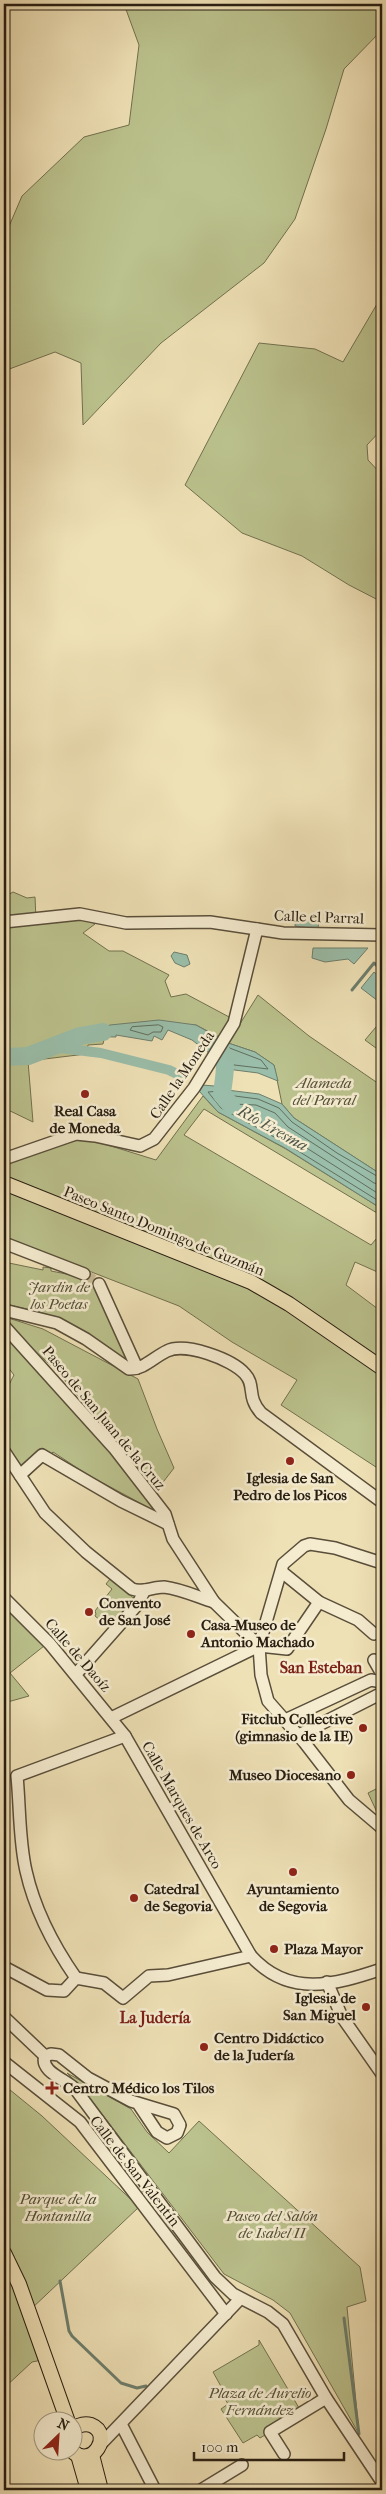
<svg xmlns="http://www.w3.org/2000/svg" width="386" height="2494" font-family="'IM FELL French Canon',serif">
	<rect width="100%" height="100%" fill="#efe1b6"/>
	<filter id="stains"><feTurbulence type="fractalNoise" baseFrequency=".004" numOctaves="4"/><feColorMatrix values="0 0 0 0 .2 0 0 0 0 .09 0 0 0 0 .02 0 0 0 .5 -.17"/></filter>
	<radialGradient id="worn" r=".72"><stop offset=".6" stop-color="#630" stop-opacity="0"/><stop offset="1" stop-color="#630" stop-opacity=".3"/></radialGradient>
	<g fill="#bbc28d" stroke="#71704f">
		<path d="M124 4H382V30L344 69 326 129 295 219 264 263 161 343 83 425 81 363 55 352 4 371V238L22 196 84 137 129 125 139 45Z"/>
		<path d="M377 304 382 310V429L367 445 368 460 382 475V602L349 585 302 556 242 533 185 485 259 343 315 349 343 362Z"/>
		<path d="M13 892 27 898 35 897 36 920 80 916 95 924 83 933 109 951H123L169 975 165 981 171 997 186 994 231 1018 219 1037 196 1025 82 1036 105 1035 103 1044 88 1045 86 1054 28 1061 33 1122 4 1108V897Z"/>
		<path d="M258 995 309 1036 382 1086V1175L294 1118 282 1104 274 1065 255 1052 228 1043Z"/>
		<path d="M376 1027 382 1032V1048L380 1051 365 1040Z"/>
		<path d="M203 1096 218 1112 286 1149 382 1209V1216L204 1109 184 1135 371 1245 382 1232V1274L355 1262 346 1285 382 1312V1471L281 1405 297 1380 232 1342 179 1306 4 1238V1158L8 1160 85 1138 156 1160Z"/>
		<path d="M4 1262 43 1270V1267L51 1268V1271L82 1277 80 1284 83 1285 87 1281 96 1288 127 1360 125 1361 64 1320 36 1311 4 1304Z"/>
		<path d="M5 1317 43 1329 138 1379 157 1429 174 1468 157 1490 57 1371 10 1328Z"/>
		<path d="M4 1330 118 1457 155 1511 88 1475 53 1452 27 1478 4 1446V1424L10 1418C0 1403 6 1390 14 1375L4 1362Z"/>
		<path d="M110 1579 136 1600 112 1630 95 1616 96 1614 95 1611 112 1589 106 1584Z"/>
		<path d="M4 1606 44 1646 10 1673 29 1696 4 1703Z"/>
		<path d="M382 1786V1823L368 1793Z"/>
		<path d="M67 2073 131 2109 147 2132 169 2153 199 2121 360 2267 366 2301 347 2307 359 2434 290 2313 273 2300 224 2274 83 2089Z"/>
		<path d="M4 2085 42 2116 139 2207 29 2311 47 2359 32 2362 4 2388Z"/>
		<path d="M259 2340 302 2413 260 2438 257 2435 243 2443 221 2409 228 2404 221 2392 223 2390 213 2372 259 2345Z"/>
	</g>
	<g fill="#9abeaa" stroke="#6c7e6d">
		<path d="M296 917 319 919 318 929 295 926Z"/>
		<path d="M313 948H368L354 964 348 959 325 962 312 958Z"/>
		<path d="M174 952 187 955 190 964 184 967 175 963 171 956Z"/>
		<path d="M374 972 382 979V994L378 1001 361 988Z"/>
		<path d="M159 1020 196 1025 228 1043 255 1052 274 1065 278 1081 258 1073 219 1068 218 1060 192 1040 168 1030 162 1040 154 1036 152 1041 116 1035V1037L80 1036 110 1025Z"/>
		<path d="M202 1085 227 1087V1090L259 1094 282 1104 294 1118 382 1175V1209L285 1148 218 1112 199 1091Z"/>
	</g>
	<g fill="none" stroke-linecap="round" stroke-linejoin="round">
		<g stroke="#606e5e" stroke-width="1">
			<path d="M159 1025 163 1027 161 1032H153L148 1035 130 1030 132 1027Z"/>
			<path d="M222 1056 226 1064 268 1069 261 1060 227 1047"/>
			<path d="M382 1179 337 1153 292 1122 279 1108 258 1099 227 1095 221 1091 208 1092 221 1108 287 1144 382 1203"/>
			<path d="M382 1185 374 1183 288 1127 275 1113 256 1105 232 1104 233 1107 291 1138 382 1196"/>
		</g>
		<g stroke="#6c7e6d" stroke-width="3">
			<path d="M352 990 374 963 382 970"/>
			<path d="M60 2281 69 2331 72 2336 121 2383 137 2388 146 2386"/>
			<path d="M344 2318 359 2434"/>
		</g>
		<path stroke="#9abeaa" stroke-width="10" d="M53 1047 101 1053 169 1070 179 1075"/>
		<g stroke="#9abeaa" stroke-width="18">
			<path d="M218 1047C230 1059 223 1079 222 1095L231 1105"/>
			<path d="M4 1057 28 1056 80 1036 103 1032"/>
		</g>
		<path stroke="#c7ba95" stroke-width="11" stroke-dasharray="11 5.5" stroke-linecap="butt" d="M84 1274 99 1284"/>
		<defs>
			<g id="minor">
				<path d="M4 922 80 914 126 923 210 922 257 929"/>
				<path d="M4 1159 76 1134 95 1136 140 1146 154 1139 194 1088 234 1023 257 929 283 933 382 935"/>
				<path d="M4 1243 84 1274"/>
				<path d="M99 1284 137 1368"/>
				<path d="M4 1310 57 1323 86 1339 129 1369C143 1370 154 1357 167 1351 185 1342 232 1359 245 1374 256 1386 246 1396 261 1413L382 1502"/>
				<path d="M4 1326 114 1448 165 1514 173 1539 214 1602 259 1646 287 1649 319 1602"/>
				<path d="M4 1451 45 1513 86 1552 132 1589C143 1593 152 1587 164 1587 181 1589 198 1597 214 1602"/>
				<path d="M20 1475 42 1455 121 1501 168 1524"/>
				<path d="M382 1563 335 1548 310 1544 304 1546 283 1564 259 1646 261 1675 268 1701 304 1742 349 1800 382 1828"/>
				<path d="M282 1572 319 1602 358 1620 374 1634"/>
				<path d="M4 1598 50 1644 125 1736 251 1956C289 1998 334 1985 382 1969"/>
				<path d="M374 1660 382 1674"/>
				<path d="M76 1674 137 1605 145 1590"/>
				<path d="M111 1718 259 1646"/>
				<path d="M285 1720 371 1680 382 1682"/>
				<path d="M299 1735 382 1693"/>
				<path d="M4 1967 47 1990 64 1991 76 1978 104 1983 123 1998 149 1976 168 1975 251 1956"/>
				<path d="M76 1978C53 1945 35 1911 26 1871 19 1841 20 1807 17 1776L125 1736"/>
				<path d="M327 1982 342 2017 382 2074"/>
				<path d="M4 2017 45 2056"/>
				<path d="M45 2056C39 2072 68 2080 76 2090L215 2277 233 2294 268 2312 283 2324 326 2398 382 2482"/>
				<path d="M45 2056 51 2054 59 2055 88 2078 131 2101 174 2114 180 2125 177 2133 167 2138 157 2132 139 2105"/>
				<path d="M4 2062 80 2122 226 2314"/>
				<path d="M121 2424 155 2490"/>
				<path d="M101 2444 240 2299"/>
				<path d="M284 2454 270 2432 326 2398"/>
				<path d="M201 2490 242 2465"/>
			</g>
			<g id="major">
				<path d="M4 1183 251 1282 289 1304 382 1368"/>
				<path d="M4 2253 19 2284 68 2422"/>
				<path d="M72 2430C78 2425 84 2423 91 2425 114 2434 92 2470 72 2451"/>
				<path d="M78 2455 88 2490"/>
				<path d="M92 2455 101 2490"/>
			</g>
		</defs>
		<use href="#minor" stroke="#594e3a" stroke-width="14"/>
		<use href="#major" stroke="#271d11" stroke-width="16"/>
		<use href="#minor" stroke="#f5ecd0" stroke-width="11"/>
		<use href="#major" stroke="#efe1b6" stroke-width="14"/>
	</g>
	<g fill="#8f2418" stroke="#f5ecd0" stroke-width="2">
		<circle cx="85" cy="1094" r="5"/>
		<circle cx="290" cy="1461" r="5"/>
		<circle cx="89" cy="1612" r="5"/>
		<circle cx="191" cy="1634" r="5"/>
		<circle cx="363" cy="1728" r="5"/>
		<circle cx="351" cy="1775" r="5"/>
		<circle cx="293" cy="1872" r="5"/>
		<circle cx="134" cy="1898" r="5"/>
		<circle cx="274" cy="1949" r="5"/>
		<circle cx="366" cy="2007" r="5"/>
		<circle cx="204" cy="2047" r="5"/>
		<path d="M49.5 2080.5h5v5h5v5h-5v5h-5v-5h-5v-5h5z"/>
	</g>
	<g text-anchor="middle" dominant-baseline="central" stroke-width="5" stroke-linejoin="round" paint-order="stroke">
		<g font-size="15" fill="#271d11" stroke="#f5ecd0">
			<text transform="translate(319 917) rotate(2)">Calle el Parral</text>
			<text transform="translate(182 1075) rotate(-56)">Calle la Moneda</text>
			<text transform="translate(164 1231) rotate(22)">Paseo Santo Domingo de Guzmán</text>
			<text transform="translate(104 1418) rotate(50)">Paseo de San Juan de la Cruz</text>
			<text transform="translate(78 1655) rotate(49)">Calle de Daoíz</text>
			<text transform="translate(182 1805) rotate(60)">Calle Marques de Arco</text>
			<text transform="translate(135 2171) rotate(52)">Calle de San Valentín</text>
		</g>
		<g font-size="15" font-style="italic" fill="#534f36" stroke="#f5ecd0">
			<text x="324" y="1083">Alameda<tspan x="324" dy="17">del Parral</tspan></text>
			<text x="59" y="1287">Jardin de<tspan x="59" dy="17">los Poetas</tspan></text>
			<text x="58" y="2199">Parque de la<tspan x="58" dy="17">Hontanilla</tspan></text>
			<text x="272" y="2216">Paseo del Salón<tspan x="272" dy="17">de Isabel II</tspan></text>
			<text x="260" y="2393">Plaza de Aurelio<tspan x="260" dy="17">Fernández</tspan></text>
		</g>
		<g font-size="15" font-weight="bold" fill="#271d11" stroke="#f5ecd0" text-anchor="start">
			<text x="85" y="1111" text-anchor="middle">Real Casa<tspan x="85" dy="17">de Moneda</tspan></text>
			<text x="290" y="1478" text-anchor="middle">Iglesia de San<tspan x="290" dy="17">Pedro de los Picos</tspan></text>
			<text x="99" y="1603">Convento<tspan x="99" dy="17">de San José</tspan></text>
			<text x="201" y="1625">Casa-Museo de<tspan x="201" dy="17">Antonio Machado</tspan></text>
			<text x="353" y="1719" text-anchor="end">Fitclub Collective<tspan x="353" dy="17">(gimnasio de la IE)</tspan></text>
			<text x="341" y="1775" text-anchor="end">Museo Diocesano</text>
			<text x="144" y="1889">Catedral<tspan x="144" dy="17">de Segovia</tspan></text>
			<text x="293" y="1889" text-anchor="middle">Ayuntamiento<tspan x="293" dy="17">de Segovia</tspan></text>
			<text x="284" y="1949">Plaza Mayor</text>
			<text x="356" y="1998" text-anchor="end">Iglesia de<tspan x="356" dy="17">San Miguel</tspan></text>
			<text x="214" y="2038">Centro Didáctico<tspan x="214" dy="17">de la Judería</tspan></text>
			<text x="63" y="2088">Centro Médico los Tilos</text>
		</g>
		<g font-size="16" font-style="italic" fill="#4f5547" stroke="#f5ecd0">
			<text transform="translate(273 1128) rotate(29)">Río Eresma</text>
		</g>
		<g font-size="16" font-weight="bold" fill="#7a1f14" stroke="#f5ecd0">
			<text x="321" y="1667">San Esteban</text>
			<text x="155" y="2017">La Judería</text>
		</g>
	</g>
	<rect width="386" height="2494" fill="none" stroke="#efe1b6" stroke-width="20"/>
	<rect x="5" y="5" width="376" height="2484" fill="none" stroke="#271d11" stroke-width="2.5"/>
	<rect x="10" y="10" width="366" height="2474" fill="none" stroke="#271d11"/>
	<g transform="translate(58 2436) rotate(25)"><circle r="24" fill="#f5ecd0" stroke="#a39984"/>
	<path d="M0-4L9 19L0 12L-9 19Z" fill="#8f2418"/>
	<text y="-8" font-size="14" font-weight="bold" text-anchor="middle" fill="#271d11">N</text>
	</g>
	<path d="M194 2452v8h150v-8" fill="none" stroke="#271d11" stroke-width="2.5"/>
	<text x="201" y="2452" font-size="15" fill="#271d11" stroke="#f5ecd0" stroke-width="4" paint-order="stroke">100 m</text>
	<rect width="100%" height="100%" filter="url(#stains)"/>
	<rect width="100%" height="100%" fill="url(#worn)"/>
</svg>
